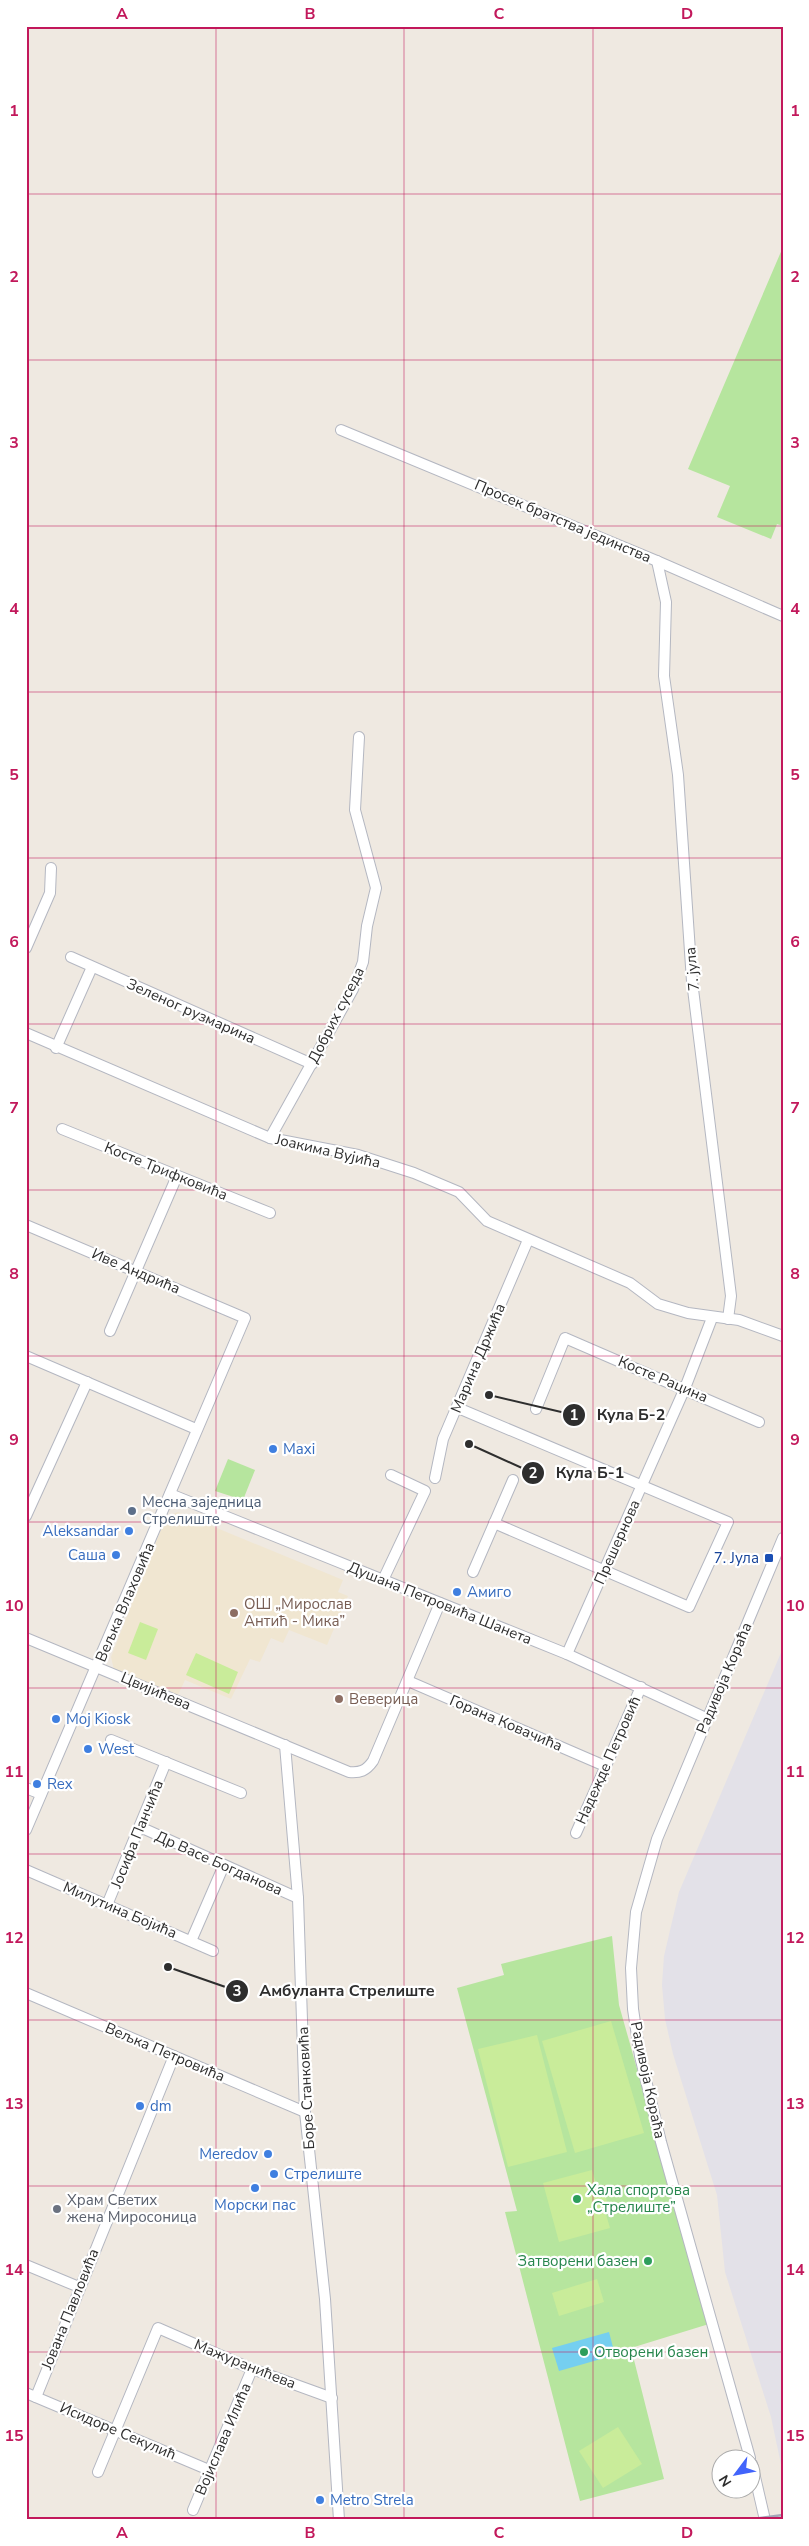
<svg xmlns="http://www.w3.org/2000/svg" width="809" height="2546" font-family="'Nunito Sans',sans-serif">
	<rect width="100%" height="100%" fill="#efe9e1"/>
	<path fill="#e3e1e8" d="M783 1648V2474L771 2417 725 2272 717 2195 673 2054 665 2019 662 1985 664 1956 679 1892Z"/>
	<path fill="#f0e6d1" d="M178 1512 343 1580 338 1592 348 1596 327 1645 289 1630 283 1643 271 1638 260 1662 250 1659 231 1699 185 1680 178 1695 114 1670 111 1657 166 1517Z"/>
	<g fill="#b6e59e">
		<path d="M783 247V526L777 524 771 539 717 517 730 486 688 469Z"/>
		<path d="M228 1459 255 1470 243 1500 215 1491Z"/>
		<path d="M612 1936 619 2005 709 2324 631 2348 664 2479 580 2501 505 2212 517 2211 457 1988 504 1975 501 1964Z"/>
	</g>
	<g fill="#c9ec9a">
		<path d="M140 1622 158 1629 146 1660 128 1653Z"/>
		<path d="M196 1653 238 1672 229 1694 186 1675Z"/>
		<path d="M611 2021 644 2133 575 2153 542 2041Z"/>
		<path d="M537 2035 567 2152 508 2167 478 2049Z"/>
		<path d="M592 2170 597 2187 603 2186 609 2210 605 2211 610 2228 559 2242 543 2183Z"/>
		<path d="M597 2279 604 2302 559 2316 552 2293Z"/>
		<path d="M618 2427 642 2464 603 2488 579 2451Z"/>
	</g>
	<path fill="#75cff0" d="M609 2332 615 2355 559 2371 552 2348Z"/>
	<g fill="none" stroke-linecap="round" stroke-linejoin="round">
		<defs>
			<g id="minor">
				<path d="M341 430 657 561 783 616"/>
				<path d="M657 561 666 602 664 676 678 775 692 981 731 1296 728 1319"/>
				<path d="M26 948 50 893 51 868"/>
				<path d="M71 957 312 1064"/>
				<path d="M26 1033 270 1138 358 1155 414 1173 459 1192 487 1221 630 1283 658 1304 688 1313 739 1320 783 1336"/>
				<path d="M56 1048 92 967"/>
				<path d="M62 1129 270 1213"/>
				<path d="M270 1138 353 989 363 962 367 926 376 888 355 810 359 737"/>
				<path d="M26 1225 245 1318 26 1830"/>
				<path d="M110 1331 177 1176"/>
				<path d="M26 1356 196 1429"/>
				<path d="M458 1408 728 1522 689 1607 494 1523"/>
				<path d="M536 1409 565 1338 759 1422"/>
				<path d="M435 1478 443 1439 528 1240"/>
				<path d="M170 1494 567 1654 708 1719"/>
				<path d="M26 1516 87 1382"/>
				<path d="M473 1572 513 1480"/>
				<path d="M383 1580 425 1491 391 1475"/>
				<path d="M26 1638 349 1772C360 1773 366 1771 373 1761L440 1603"/>
				<path d="M567 1654 685 1388 712 1318"/>
				<path d="M408 1681 605 1766"/>
				<path d="M111 1740 241 1793"/>
				<path d="M285 1745 298 1898 305 2112 325 2299 339 2520"/>
				<path d="M26 1788 41 1794"/>
				<path d="M140 1827 298 1898"/>
				<path d="M576 1833 641 1687"/>
				<path d="M26 1870 213 1951"/>
				<path d="M107 1905 166 1762"/>
				<path d="M191 1941 224 1865"/>
				<path d="M26 1993 305 2112"/>
				<path d="M26 2265 79 2287"/>
				<path d="M26 2393 209 2470"/>
				<path d="M36 2397 174 2056"/>
				<path d="M750 2458 661 2142 640 2056 633 2009 631 1968 636 1912 657 1839 783 1538"/>
				<path d="M752 2464 765 2520"/>
				<path d="M98 2472 158 2328 252 2369 332 2398"/>
				<path d="M193 2510 252 2369"/>
			</g>
		</defs>
		<use href="#minor" stroke="#b4b7c1" stroke-width="12"/>
		<use href="#minor" stroke="#fff" stroke-width="10"/>
		<path stroke="#a3a6b8" stroke-width="2.5" d="M745 2520 783 2515"/>
	</g>
	<path fill="none" stroke="#c2185b" stroke-width="1" stroke-opacity="0.55" d="M216 26V2520M404 26V2520M593 26V2520M26 194H783M26 360H783M26 526H783M26 692H783M26 858H783M26 1024H783M26 1190H783M26 1356H783M26 1522H783M26 1688H783M26 1854H783M26 2020H783M26 2186H783M26 2352H783"/>
	<g fill="#3f7fe0" stroke="#fff" stroke-width="2">
		<circle cx="273" cy="1449" r="5"/>
		<circle cx="129" cy="1531" r="5"/>
		<circle cx="116" cy="1555" r="5"/>
		<circle cx="457" cy="1592" r="5"/>
		<circle cx="56" cy="1719" r="5"/>
		<circle cx="88" cy="1749" r="5"/>
		<circle cx="37" cy="1784" r="5"/>
		<circle cx="140" cy="2106" r="5"/>
		<circle cx="268" cy="2154" r="5"/>
		<circle cx="274" cy="2174" r="5"/>
		<circle cx="255" cy="2188" r="5"/>
		<circle cx="320" cy="2500" r="5"/>
	</g>
	<circle fill="#5c6f8a" stroke="#fff" stroke-width="2" cx="132" cy="1511" r="5"/>
	<rect fill="#1a4fb4" stroke="#fff" stroke-width="2" x="764" y="1553" width="10" height="10" rx="2.5"/>
	<g fill="#8d6e63" stroke="#fff" stroke-width="2">
		<circle cx="234" cy="1613" r="5"/>
		<circle cx="339" cy="1699" r="5"/>
	</g>
	<g fill="#2e9e5b" stroke="#fff" stroke-width="2">
		<circle cx="577" cy="2199" r="5"/>
		<circle cx="648" cy="2261" r="5"/>
		<circle cx="584" cy="2352" r="5"/>
	</g>
	<circle fill="#6b7280" stroke="#fff" stroke-width="2" cx="57" cy="2209" r="5"/>
	<g text-anchor="middle" dominant-baseline="central" stroke-width="4.5" stroke-linejoin="round" paint-order="stroke">
		<g font-size="15" fill="#2e2e2e" stroke="#fff">
			<text transform="translate(563 521) rotate(23)">Просек братства јединства</text>
			<text transform="translate(692 969) rotate(-95)">7. јула</text>
			<text transform="translate(191 1011) rotate(24)">Зеленог рузмарина</text>
			<text transform="translate(336 1015) rotate(-63)">Добрих суседа</text>
			<text transform="translate(328 1151) rotate(13)">Јоакима Вујића</text>
			<text transform="translate(166 1171) rotate(22)">Косте Трифковића</text>
			<text transform="translate(136 1271) rotate(23)">Иве Андрића</text>
			<text transform="translate(478 1358) rotate(-67)">Марина Држића</text>
			<text transform="translate(663 1379) rotate(23)">Косте Рацина</text>
			<text transform="translate(617 1542) rotate(-66)">Прешернова</text>
			<text transform="translate(125 1602) rotate(-67)">Вељка Влаховића</text>
			<text transform="translate(440 1603) rotate(22)">Душана Петровића Шанета</text>
			<text transform="translate(724 1678) rotate(-67)">Радивоја Кораћа</text>
			<text transform="translate(156 1691) rotate(23)">Цвијићева</text>
			<text transform="translate(506 1723) rotate(23)">Горана Ковачића</text>
			<text transform="translate(608 1760) rotate(-66)">Надежде Петровић</text>
			<text transform="translate(137 1834) rotate(-68)">Јосифа Панчића</text>
			<text transform="translate(219 1863) rotate(24)">Др Васе Богданова</text>
			<text transform="translate(120 1910) rotate(23)">Милутина Бојића</text>
			<text transform="translate(165 2052) rotate(23)">Вељка Петровића</text>
			<text transform="translate(648 2080) rotate(78)">Радивоја Кораћа</text>
			<text transform="translate(306 2088) rotate(-93)">Боре Станковића</text>
			<text transform="translate(70 2309) rotate(-68)">Јована Павловића</text>
			<text transform="translate(245 2364) rotate(22)">Мажуранићева</text>
			<text transform="translate(118 2431) rotate(23)">Исидоре Секулић</text>
			<text transform="translate(223 2439) rotate(-67)">Војислава Илића</text>
		</g>
		<g font-size="15" fill="#366cbe" stroke="#fff" text-anchor="start">
			<text x="283" y="1449">Maxi</text>
			<text x="119" y="1531" text-anchor="end">Aleksandar</text>
			<text x="106" y="1555" text-anchor="end">Саша</text>
			<text x="467" y="1592">Амиго</text>
			<text x="66" y="1719">Moj Kiosk</text>
			<text x="98" y="1749">West</text>
			<text x="47" y="1784">Rex</text>
			<text x="150" y="2106">dm</text>
			<text x="258" y="2154" text-anchor="end">Meredov</text>
			<text x="284" y="2174">Стрелиште</text>
			<text x="255" y="2205" text-anchor="middle">Морски пас</text>
			<text x="330" y="2500">Metro Strela</text>
		</g>
		<g font-size="15" fill="#4e5e75" stroke="#fff" text-anchor="start">
			<text x="142" y="1502">Месна заједница<tspan x="142" dy="17">Стрелиште</tspan></text>
		</g>
		<g font-size="15" fill="#164399" stroke="#fff" text-anchor="end">
			<text x="759" y="1558">7. Јула</text>
		</g>
		<g font-size="15" fill="#785e54" stroke="#fff" text-anchor="start">
			<text x="244" y="1604">ОШ „Мирослав<tspan x="244" dy="17">Антић - Мика”</tspan></text>
			<text x="349" y="1699">Веверица</text>
		</g>
		<g font-size="15" fill="#27864d" stroke="#fff" text-anchor="start">
			<text x="587" y="2190">Хала спортова<tspan x="587" dy="17">„Стрелиште”</tspan></text>
			<text x="638" y="2261" text-anchor="end">Затворени базен</text>
			<text x="594" y="2352">Отворени базен</text>
		</g>
		<g font-size="15" fill="#5b616d" stroke="#fff" text-anchor="start">
			<text x="67" y="2200">Храм Светих<tspan x="67" dy="17">жена Миросоница</tspan></text>
		</g>
	</g>
	<path fill="none" stroke="#2e2e2e" stroke-width="2" d="M489 1395L574 1415M469 1444L533 1473M168 1967L237 1991"/>
	<g fill="#2e2e2e" stroke="#fff" stroke-width="2">
		<circle cx="489" cy="1395" r="5"/>
		<circle cx="469" cy="1444" r="5"/>
		<circle cx="168" cy="1967" r="5"/>
		<circle cx="574" cy="1415" r="12"/>
		<circle cx="533" cy="1473" r="12"/>
		<circle cx="237" cy="1991" r="12"/>
	</g>
	<g font-size="15" text-anchor="middle" font-weight="bold" fill="#fff">
		<text x="574" y="1420">1</text>
		<text x="533" y="1478">2</text>
		<text x="237" y="1996">3</text>
	</g>
	<g font-size="16" text-anchor="middle" font-weight="bold" fill="#2e2e2e" stroke="#fff" stroke-width="4.5" stroke-linejoin="round" paint-order="stroke">
		<text x="631" y="1420">Кула Б-2</text>
		<text x="590" y="1478">Кула Б-1</text>
		<text x="347" y="1996">Амбуланта Стрелиште</text>
	</g>
	<rect width="809" height="2546" fill="none" stroke="#ffffff" stroke-width="55"/>
	<g transform="translate(736 2474) rotate(238)"><circle r="24" fill="#ffffff" stroke="#ababab"/>
	<path d="M0-4L9 19L0 12L-9 19Z" fill="#4264fb"/>
	<text y="-8" font-size="14" font-weight="bold" text-anchor="middle" fill="#2e2e2e">N</text>
	</g>
	<rect x="28" y="28" width="754" height="2490" fill="none" stroke="#c2185b" stroke-width="2"/>
	<g font-size="16" text-anchor="middle" font-weight="bold" fill="#c2185b">
		<text x="122" y="19">A</text>
		<text x="310" y="19">B</text>
		<text x="499" y="19">C</text>
		<text x="687" y="19">D</text>
		<text x="14" y="116">1</text>
		<text x="795" y="116">1</text>
		<text x="14" y="282">2</text>
		<text x="795" y="282">2</text>
		<text x="14" y="448">3</text>
		<text x="795" y="448">3</text>
		<text x="14" y="614">4</text>
		<text x="795" y="614">4</text>
		<text x="14" y="780">5</text>
		<text x="795" y="780">5</text>
		<text x="14" y="947">6</text>
		<text x="795" y="947">6</text>
		<text x="14" y="1113">7</text>
		<text x="795" y="1113">7</text>
		<text x="14" y="1279">8</text>
		<text x="795" y="1279">8</text>
		<text x="14" y="1445">9</text>
		<text x="795" y="1445">9</text>
		<text x="14" y="1611">10</text>
		<text x="795" y="1611">10</text>
		<text x="14" y="1777">11</text>
		<text x="795" y="1777">11</text>
		<text x="14" y="1943">12</text>
		<text x="795" y="1943">12</text>
		<text x="14" y="2109">13</text>
		<text x="795" y="2109">13</text>
		<text x="14" y="2275">14</text>
		<text x="795" y="2275">14</text>
		<text x="14" y="2441">15</text>
		<text x="795" y="2441">15</text>
		<text x="122" y="2538">A</text>
		<text x="310" y="2538">B</text>
		<text x="499" y="2538">C</text>
		<text x="687" y="2538">D</text>
	</g>
</svg>
